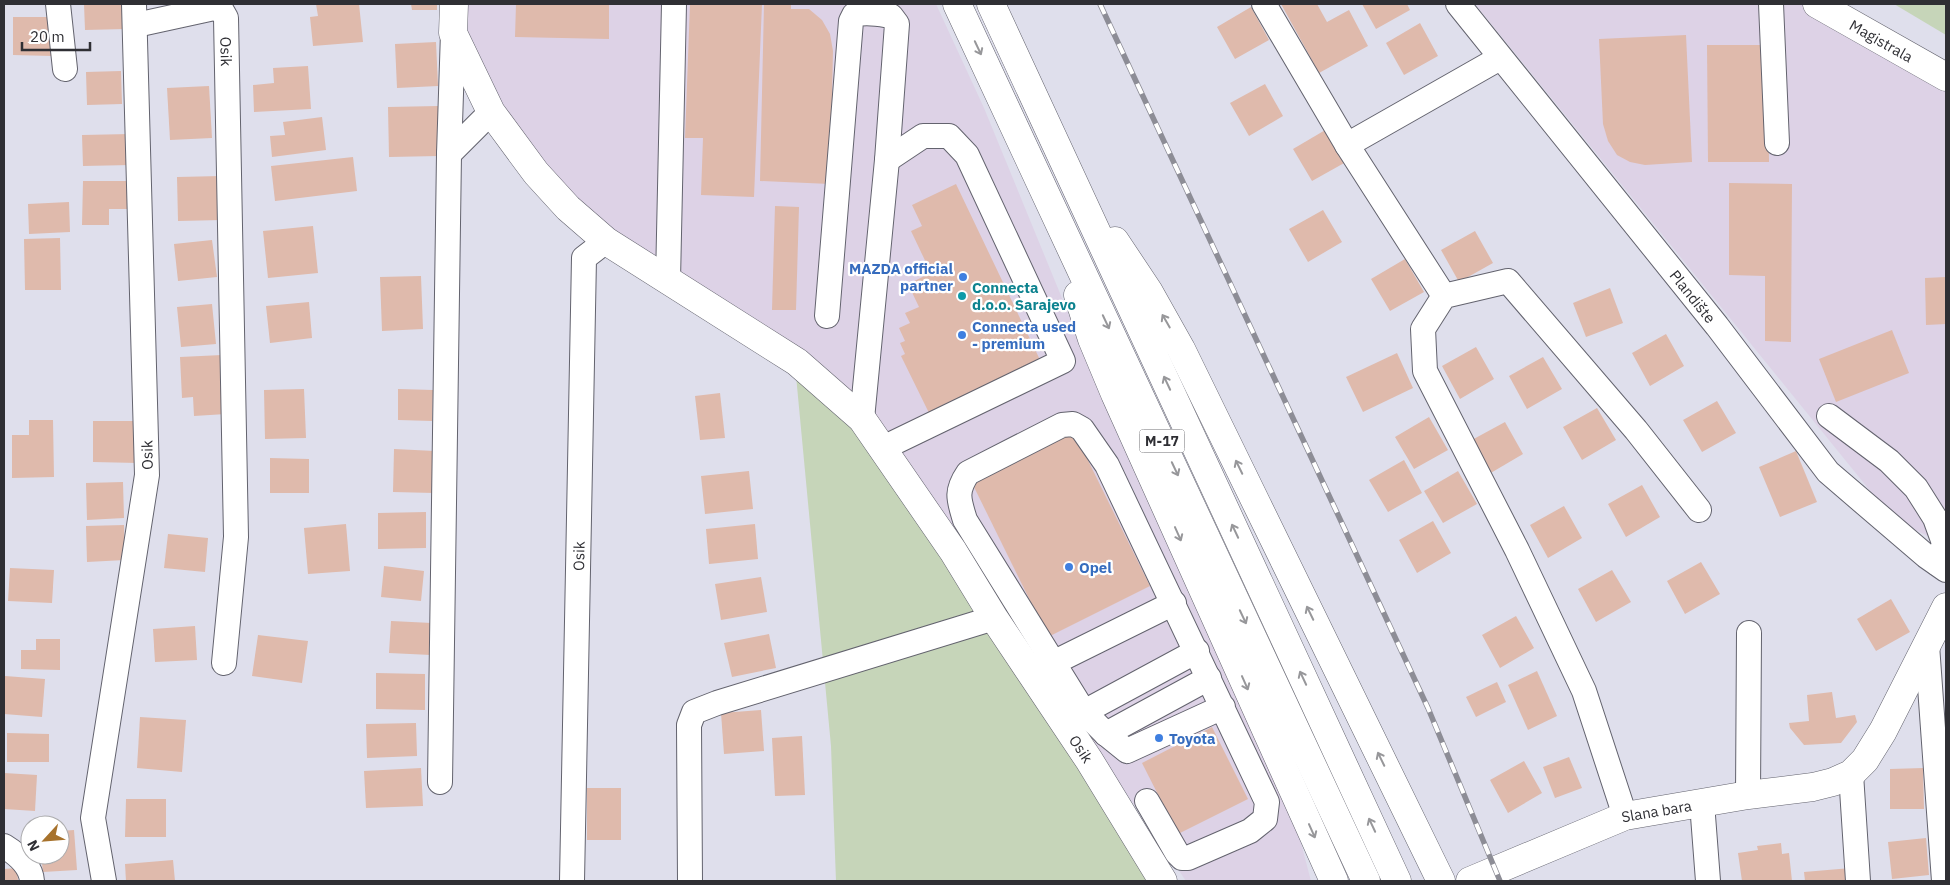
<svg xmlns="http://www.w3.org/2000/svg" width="1950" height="885" font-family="'IBM Plex Sans',sans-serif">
	<rect width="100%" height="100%" fill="#dfdfec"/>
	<g fill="#ddd2e6">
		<path d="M463 4H936L984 108 1096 381 1291 805 1311 881H1186L935 512 831 389 581 216 507 131 472 59Z"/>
		<path d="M1475 4H1811L1946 90V545L1893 519Z"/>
	</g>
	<g fill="#c6d5b9">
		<path d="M1894 4H1946V35Z"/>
		<path d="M795 365 831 389 1163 881H836L831 746Z"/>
	</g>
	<g fill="#dfbaac">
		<path d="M84 4H125L126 29 85 30Z"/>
		<path d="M316 4H359L363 42 313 46 310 17 318 16Z"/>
		<path d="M411 4H437V10H412Z"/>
		<path d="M516 4H609V39L515 37Z"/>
		<path d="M690 4H762L754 197 701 195 703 138H685Z"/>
		<path d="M764 4H791V9H809L822 20 830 34 833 51 830 184 760 181Z"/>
		<path d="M1281 4H1317L1327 22 1349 10 1368 46 1319 73Z"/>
		<path d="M1362 4H1407L1410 10 1376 29Z"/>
		<path d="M1251 7 1269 40 1235 59 1217 27Z"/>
		<path d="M13 17H52V56L13 55Z"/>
		<path d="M1420 23 1438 56 1404 75 1386 43Z"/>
		<path d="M1686 35 1692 162 1645 165 1630 162 1617 155 1608 141 1603 124 1599 39Z"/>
		<path d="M436 42 438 86 397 88 395 44Z"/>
		<path d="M1707 45H1768L1769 162H1708Z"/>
		<path d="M308 66 311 109 254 112 253 85 274 83 273 68Z"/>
		<path d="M121 71 122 104 87 105 86 72Z"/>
		<path d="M1265 84 1283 116 1249 136 1230 103Z"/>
		<path d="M209 86 212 138 170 140 167 88Z"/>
		<path d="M438 106 439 156 389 157 388 107Z"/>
		<path d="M322 117 326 150 272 157 270 136 285 135 283 122Z"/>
		<path d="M1327 129 1346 162 1312 181 1293 149Z"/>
		<path d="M130 134 131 165 83 166 82 135Z"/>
		<path d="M353 157 357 191 275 201 271 166Z"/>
		<path d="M221 176 222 220 178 221 177 177Z"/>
		<path d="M83 181H133V209H109V225H82Z"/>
		<path d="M1729 183 1792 184 1791 342 1765 341V276L1729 275Z"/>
		<path d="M956 184 1041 362 930 415 901 356 905 354 900 343 905 341 899 328 910 323 905 313 919 307 908 284 931 273 911 231 922 226 912 205Z"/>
		<path d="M69 202 70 232 29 234 28 204Z"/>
		<path d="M775 206 799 207 796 310H772Z"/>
		<path d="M1323 210 1342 242 1308 262 1289 229Z"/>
		<path d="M313 226 318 273 268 278 263 231Z"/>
		<path d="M1475 231 1493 263 1459 282 1441 250Z"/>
		<path d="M60 238 61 290H25L24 239Z"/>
		<path d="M212 240 217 277 178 281 174 244Z"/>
		<path d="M1405 259 1424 292 1390 311 1371 279Z"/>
		<path d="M421 276 423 329 382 331 380 277Z"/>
		<path d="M1946 277V324L1926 325 1925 278Z"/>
		<path d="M1610 288 1623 323 1586 337 1573 303Z"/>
		<path d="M309 302 312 338 270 343 266 306Z"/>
		<path d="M212 304 216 344 181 347 177 307Z"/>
		<path d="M1892 330 1909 373 1836 402 1819 359Z"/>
		<path d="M1666 334 1684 366 1650 386 1632 353Z"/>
		<path d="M1476 347 1494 379 1460 399 1442 366Z"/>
		<path d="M1397 353 1413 388 1363 412 1346 377Z"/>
		<path d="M222 355 226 414 194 416 193 397 182 398 180 357Z"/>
		<path d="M1543 357 1562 389 1527 409 1509 376Z"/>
		<path d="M304 389 306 438 265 439 264 390Z"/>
		<path d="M398 389 433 390 432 421 398 420Z"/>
		<path d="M720 393 725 438 700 440 695 396Z"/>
		<path d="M1717 401 1736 433 1702 452 1683 420Z"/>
		<path d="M1597 408 1616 440 1582 460 1563 427Z"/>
		<path d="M1429 417 1448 450 1414 469 1395 437Z"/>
		<path d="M29 420H53L54 477 12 478V435H29Z"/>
		<path d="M93 421H138V463L93 462Z"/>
		<path d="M1505 422 1523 454 1489 474 1470 441Z"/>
		<path d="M1074 432 1150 586 1048 637 972 483Z"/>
		<path d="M394 449 435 451 434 493 393 492Z"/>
		<path d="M1796 451 1817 502 1780 517 1759 467Z"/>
		<path d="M270 458 309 459V493H270Z"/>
		<path d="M1404 460 1422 493 1388 512 1369 480Z"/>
		<path d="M749 471 753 509 705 514 701 476Z"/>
		<path d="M1458 471 1477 504 1443 523 1424 491Z"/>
		<path d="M123 482 124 518 87 520 86 483Z"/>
		<path d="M1642 485 1660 517 1626 537 1608 504Z"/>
		<path d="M1564 506 1582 538 1548 558 1530 525Z"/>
		<path d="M426 512V548L378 549V513Z"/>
		<path d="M1433 521 1451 553 1417 573 1399 540Z"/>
		<path d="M346 524 350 571 308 574 304 528Z"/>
		<path d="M755 524 758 559 709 564 706 529Z"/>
		<path d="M124 525 125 560 87 562 86 526Z"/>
		<path d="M168 534 208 538 205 572 164 568Z"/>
		<path d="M1701 562 1720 594 1685 614 1667 581Z"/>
		<path d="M384 566 424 571 421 601 381 597Z"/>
		<path d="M10 568 54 570 52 603 8 601Z"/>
		<path d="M1612 570 1631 602 1596 622 1578 589Z"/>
		<path d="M761 577 767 612 721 620 715 584Z"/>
		<path d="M1891 599 1910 632 1876 651 1857 619Z"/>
		<path d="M1516 616 1534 648 1500 668 1482 635Z"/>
		<path d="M391 621 432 623 431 655 389 653Z"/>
		<path d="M195 626 197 660 155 662 153 629Z"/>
		<path d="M769 634 776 668 732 677 724 643Z"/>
		<path d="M258 635 308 641 302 683 252 676Z"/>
		<path d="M36 639H60V670L21 669V650H36Z"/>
		<path d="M1537 671 1557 716 1528 730 1508 685Z"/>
		<path d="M376 673 425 674V710L376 709Z"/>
		<path d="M5 676 45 679 42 717 4 714Z"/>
		<path d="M1497 682 1506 702 1476 717 1466 697Z"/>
		<path d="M1832 692 1836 718 1855 715 1857 722 1841 743 1804 745 1790 728 1789 723 1809 721 1807 695Z"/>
		<path d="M761 710 764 751 724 754 721 713Z"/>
		<path d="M140 717 186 720 182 772 137 768Z"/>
		<path d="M416 723 417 756 367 758 366 724Z"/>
		<path d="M1212 727 1248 799 1178 834 1142 763Z"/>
		<path d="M7 733 49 734V762H7Z"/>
		<path d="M802 736 805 795 775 796 772 738Z"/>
		<path d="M1569 757 1582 788 1555 798 1543 767Z"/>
		<path d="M1524 761 1542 793 1508 813 1490 780Z"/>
		<path d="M421 768 423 806 366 808 364 771Z"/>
		<path d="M1923 768 1924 809H1890V769Z"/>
		<path d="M4 773 37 775 35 811 4 809Z"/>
		<rect x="587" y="788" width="34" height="52"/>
		<path d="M126 799H166V837H125Z"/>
		<path d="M74 830 77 870 43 872 41 855H60V831Z"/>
		<path d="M1926 838 1929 875 1892 879 1888 842Z"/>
		<path d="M1781 843 1782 854 1789 853 1792 881H1742L1738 853 1758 850 1757 846Z"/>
		<path d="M173 860 175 881H126L125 864Z"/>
		<path d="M17 868 18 881H4V869Z"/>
		<path d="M1851 868 1852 881H1805L1804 872Z"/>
	</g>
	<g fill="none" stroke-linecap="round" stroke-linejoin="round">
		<defs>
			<g id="minor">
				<path d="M58 4 65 69"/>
				<path d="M1264 4 1347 145 1444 296"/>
				<path id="s1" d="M1458 4 1717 326 1828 472 1926 556 1946 570"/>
				<path d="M1771 4 1777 143"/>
				<path id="s2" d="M136 25 214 8 222 11 226 18 236 537 224 663"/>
				<path d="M1347 145 1500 58"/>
				<path d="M449 154 491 112"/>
				<path d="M668 280 674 4"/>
				<path d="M827 316 851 21 854 15C866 11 879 14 891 16L897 24 887 160 862 419"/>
				<path d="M1829 416 1889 461 1916 488 1935 518 1944 543 1938 564"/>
				<path d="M883 448 1063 361 967 155 949 136H923L887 160"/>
				<path d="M1927 645 1944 881"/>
				<path d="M1055 662 1174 603"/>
				<path d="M1073 720 1084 712 1197 651"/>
				<path d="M1106 734 1209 678"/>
				<path d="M1851 774 1858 881"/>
				<path d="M440 782 449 154 453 33"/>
				<path d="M1748 795 1749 633"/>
				<path d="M1147 801 1177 853 1182 858H1188L1250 831 1265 819 1267 802 1107 465 1082 429 1073 424 1062 425 968 473C955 492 959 500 965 520L1084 712 1106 734 1127 751 1223 707"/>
				<path d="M1702 803 1708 881"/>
				<path d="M1625 816 1584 691 1517 550 1425 371 1423 329 1444 296 1508 281 1636 430 1699 510"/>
				<path d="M4 846C17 854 31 865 32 881"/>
				<path d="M104 881 93 818 147 475 134 4"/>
				<path id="s3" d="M572 881 584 258 606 241"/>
				<path d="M690 881 689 725 694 712 717 703 994 618"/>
			</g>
			<g id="major">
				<path id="s4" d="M454 4 453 33 491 112 536 173 568 208 606 241 797 362 862 419 953 551 994 618 1089 760 1163 881"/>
				<path id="s5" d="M1817 4 1946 77"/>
				<path id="s6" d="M1470 881 1625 816 1748 795 1813 787 1833 782 1851 774 1865 760 1883 731 1946 607"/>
			</g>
			<g id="highway">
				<path d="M957 4 1366 881"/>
				<path d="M991 4 1397 881"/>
				<path d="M1115 241 1149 292 1181 349 1441 881"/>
				<path d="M1078 295 1092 339 1115 394 1334 881"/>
			</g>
		</defs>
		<use href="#minor" stroke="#63636e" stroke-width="26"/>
		<use href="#major" stroke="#63636e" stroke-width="29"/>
		<use href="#highway" stroke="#63636e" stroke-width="29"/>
		<use href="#minor" stroke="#fff" stroke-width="24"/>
		<use href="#major" stroke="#fff" stroke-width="28"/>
		<use href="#highway" stroke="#fff" stroke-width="28"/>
		<defs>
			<path id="rail" d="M1100 4 1428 708 1500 881"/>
		</defs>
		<use href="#rail" stroke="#8d8d96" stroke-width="5.5"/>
		<use href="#rail" stroke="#fff" stroke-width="4" stroke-dasharray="11" stroke-linecap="butt"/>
	</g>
	<defs><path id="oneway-shaft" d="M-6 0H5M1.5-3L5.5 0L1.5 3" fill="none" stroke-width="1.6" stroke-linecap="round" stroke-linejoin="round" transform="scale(1.25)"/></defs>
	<g stroke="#97979a">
		<use href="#oneway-shaft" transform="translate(978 48) rotate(65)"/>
		<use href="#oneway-shaft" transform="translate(1166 321) rotate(-120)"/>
		<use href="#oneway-shaft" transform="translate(1106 322) rotate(65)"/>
		<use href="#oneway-shaft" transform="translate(1167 383) rotate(-115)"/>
		<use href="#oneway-shaft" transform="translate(1239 467) rotate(-116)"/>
		<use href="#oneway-shaft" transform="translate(1175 469) rotate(65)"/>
		<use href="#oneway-shaft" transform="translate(1235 531) rotate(-115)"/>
		<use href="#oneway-shaft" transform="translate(1178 534) rotate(66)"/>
		<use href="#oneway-shaft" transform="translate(1310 613) rotate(-116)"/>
		<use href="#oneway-shaft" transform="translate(1243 617) rotate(65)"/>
		<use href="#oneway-shaft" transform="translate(1303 678) rotate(-115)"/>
		<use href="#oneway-shaft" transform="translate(1245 683) rotate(66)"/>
		<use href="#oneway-shaft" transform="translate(1381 759) rotate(-116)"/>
		<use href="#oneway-shaft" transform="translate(1372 825) rotate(-115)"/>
		<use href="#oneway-shaft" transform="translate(1312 831) rotate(66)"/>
	</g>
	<g fill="#3f7fe0" stroke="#fff" stroke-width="2">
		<circle cx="963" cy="277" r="5"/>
		<circle cx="962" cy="335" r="5"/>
		<circle cx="1069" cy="567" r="5"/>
		<circle cx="1159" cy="738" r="5"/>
	</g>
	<circle fill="#0f9aa8" stroke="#fff" stroke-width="2" cx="962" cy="296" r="5"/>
	<g text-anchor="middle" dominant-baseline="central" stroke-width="4.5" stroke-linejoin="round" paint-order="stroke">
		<rect fill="#fff" stroke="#6d6d71" stroke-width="1" x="1139.5" y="429.5" width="45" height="23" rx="4"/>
		<g font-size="14" font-weight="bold" fill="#2f2f34">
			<text x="1162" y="441">M-17</text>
		</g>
		<g font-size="15" fill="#2f2f34" stroke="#fff">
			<text stroke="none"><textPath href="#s5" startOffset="74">Magistrala</textPath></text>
			<text stroke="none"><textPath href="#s2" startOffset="130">Osik</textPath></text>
			<text stroke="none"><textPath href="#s1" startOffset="375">Plandište</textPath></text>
			<text transform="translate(147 455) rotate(-91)">Osik</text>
			<text stroke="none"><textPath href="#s3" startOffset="325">Osik</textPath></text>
			<text stroke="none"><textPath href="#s4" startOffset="999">Osik</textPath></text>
			<text stroke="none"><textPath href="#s6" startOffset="200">Slana bara</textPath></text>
		</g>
		<g font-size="15" font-weight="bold" fill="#366cbe" stroke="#fff" text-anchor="start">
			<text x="953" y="268" text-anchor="end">MAZDA official<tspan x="953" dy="17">partner</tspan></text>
			<text x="972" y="326">Connecta used<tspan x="972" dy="17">- premium</tspan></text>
			<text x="1079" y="567">Opel</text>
			<text x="1169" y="738">Toyota</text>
		</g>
		<g font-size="15" font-weight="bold" fill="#0d838f" stroke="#fff" text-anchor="start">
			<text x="972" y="287">Connecta<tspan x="972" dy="17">d.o.o. Sarajevo</tspan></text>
		</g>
	</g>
	<rect width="1950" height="885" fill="none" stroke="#2f2f34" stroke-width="10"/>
	<g transform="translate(45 840) rotate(244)"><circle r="24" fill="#ffffff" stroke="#acacae"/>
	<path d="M0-4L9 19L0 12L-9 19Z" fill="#a7722c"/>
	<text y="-8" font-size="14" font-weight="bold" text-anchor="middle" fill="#2f2f34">N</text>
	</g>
	<path d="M22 42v8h68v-8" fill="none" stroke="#2f2f34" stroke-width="2.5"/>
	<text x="30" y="42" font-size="15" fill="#2f2f34" stroke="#ffffff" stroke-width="4" paint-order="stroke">20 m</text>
</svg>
